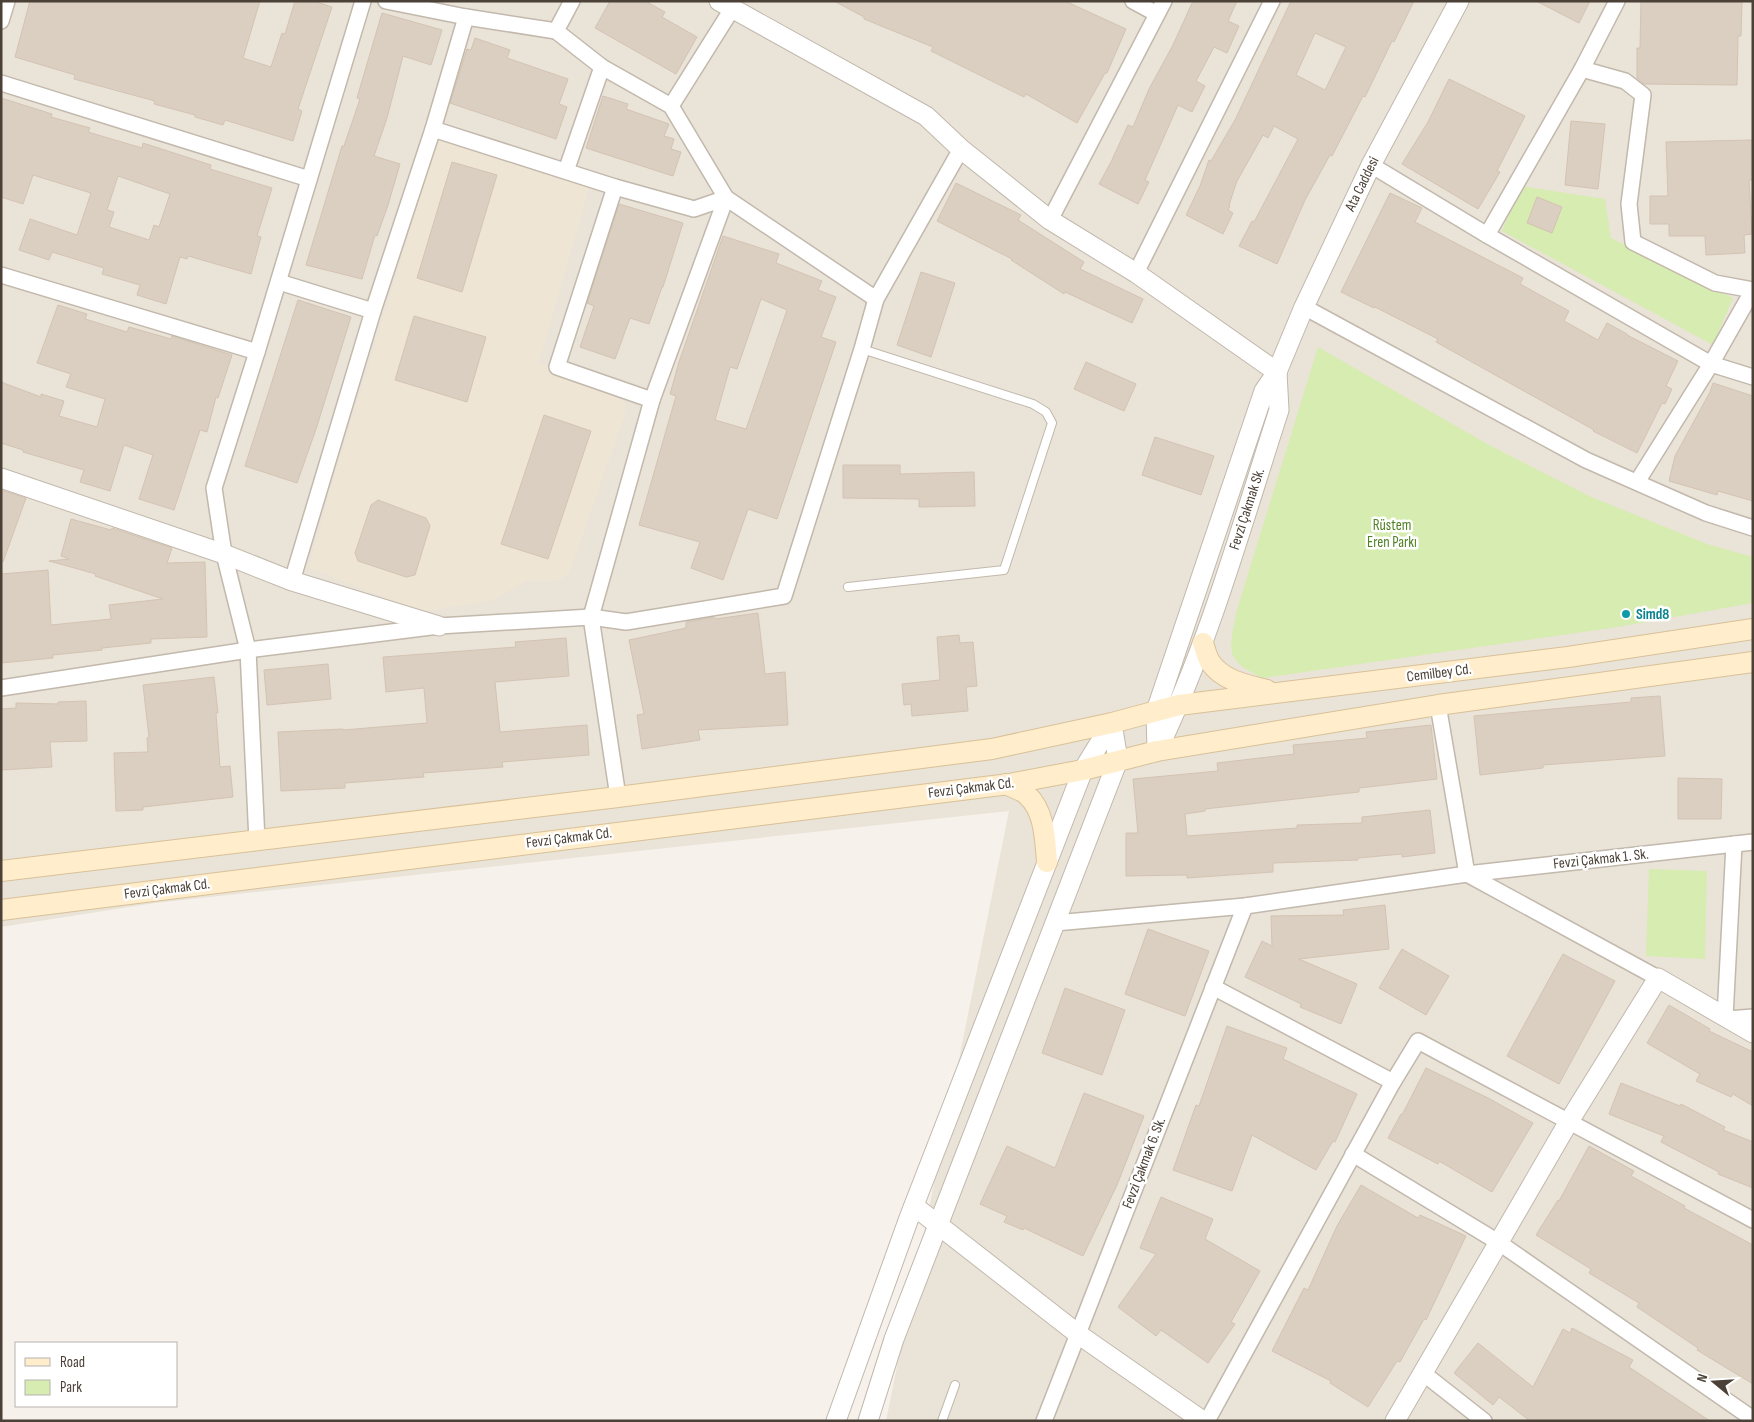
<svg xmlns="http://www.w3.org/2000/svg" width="1754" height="1422" font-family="'Sofia Sans Condensed',sans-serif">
	<rect width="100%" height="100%" fill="#f6f1ea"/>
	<path fill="#eae3d8" d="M1 1H1753V1421H886L1009 811 155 903 1 927Z"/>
	<path fill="#efe5d4" d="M439 136 590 185 539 362 617 397 625 403V414L569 574 557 581H526L491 601 428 611 407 606 309 568 332 483Z"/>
	<g fill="#d7ecb1">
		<path d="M1520 186 1605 199 1611 238 1733 298 1713 345 1502 231Z"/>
		<path d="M1318 347 1491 446 1589 496 1707 544 1753 557V603L1618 627 1263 678C1224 660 1229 652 1236 613Z"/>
		<path d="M1649 869 1707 871 1705 959 1646 956Z"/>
	</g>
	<g fill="#dbcfc2" stroke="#d4c3b2" fill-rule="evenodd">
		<path d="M30 1H260L243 58 271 67 282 33 285 34 295 1H314L332 7 298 109 302 111 293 141 225 120 223 125 195 117V115L154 104 155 101 74 79 75 75 15 57Z"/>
		<path d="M610 1H645L665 12 662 17 697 37 676 74 595 28Z"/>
		<path d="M834 1H1065L1126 29 1107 73H1105L1077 123 1026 94 1024 97 931 51 933 47 864 19V17Z"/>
		<path d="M1193 1H1237L1228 21 1239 26 1227 53 1214 47 1196 81 1205 86 1192 112 1178 105 1145 180 1149 182 1138 204 1099 184 1111 162 1128 125 1133 127 1149 89 1173 45Z"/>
		<path d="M1291 1H1414L1394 42 1392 41 1365 97 1363 96 1332 156 1330 155 1305 200 1277 264 1239 246 1252 221 1254 222 1298 139 1274 126 1268 138 1263 135 1237 181 1229 205 1230 206 1228 210 1233 213 1223 234 1186 215 1200 186 1209 160 1211 161 1235 120ZM1315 33 1346 47 1325 90 1296 75Z"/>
		<path d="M1536 1H1590L1579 23Z"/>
		<path d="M1641 1H1742L1741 36H1738L1737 85 1644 84 1637 78V48H1640Z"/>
		<path d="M382 13 442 30 431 65 403 56 387 118 374 156 400 164 388 205 377 236 375 235 362 279 306 265 342 146H344L360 99 357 98Z"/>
		<path d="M475 38 510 50 507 58 568 79 559 104 567 107 556 139 450 103 467 49 471 50Z"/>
		<path d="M1449 79 1525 116 1497 171 1500 172 1478 209 1402 164 1428 122Z"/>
		<path d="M603 96 628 104 626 109 669 124 664 136 674 139 671 149 681 152 673 176 586 148Z"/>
		<path d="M1 98 52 114 51 117 90 128 88 132 142 148 143 143 211 165 210 169 272 188 257 236 261 237 251 274 188 256 187 259 180 257 166 304 137 295 140 285 102 274 104 268 52 252 49 260 19 250 30 219 77 235 91 193 33 175 23 204 1 197ZM118 176 170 194 159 227 154 225 149 240 109 227 114 212 107 210Z"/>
		<path d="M1571 121 1605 124 1598 189 1565 185Z"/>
		<path d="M1752 140 1753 180H1749L1752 234 1744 235 1745 253 1706 255 1705 236H1669V224H1650V196H1668L1666 142Z"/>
		<path d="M452 162 497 175 462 292 417 278Z"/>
		<path d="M956 183 1021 215 1018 220 1084 262 1080 269 1143 299 1132 323 1065 292 1064 294 1011 260 1012 259 937 221Z"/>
		<path d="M1390 193 1422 208 1415 222 1523 278 1520 284 1569 311 1564 321 1598 340 1607 323 1627 334V335L1678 361 1666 386 1672 389 1665 404 1662 403 1637 453 1593 431 1594 430 1436 342 1438 339 1375 307 1374 308 1341 292Z"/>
		<path d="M1537 197 1562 207 1552 233 1527 223Z"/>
		<path d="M619 204 683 223 663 287H662L649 324 630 318 615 359 580 347 594 306 587 303Z"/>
		<path d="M723 236 779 254 776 263 822 281 818 290 836 297 821 337 836 342 777 519 748 509 723 580 691 568 700 542 639 525 676 396 670 394 679 362ZM761 299 787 310 746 429 715 420 730 367 737 369Z"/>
		<path d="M921 272 955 283 931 357 897 345Z"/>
		<path d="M298 300 351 317 316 429 297 483 245 466Z"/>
		<path d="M58 305 87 314 85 319 127 332 129 327 171 339 172 336 232 355 218 398 216 397 207 432 200 430 174 510 139 499 153 455 124 445 110 491 80 482 84 470 23 452V450L1 443V382L41 397V394L64 401 59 416 97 427 105 399 66 387 71 374 37 363Z"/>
		<path d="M414 316 486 337 467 402 395 380Z"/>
		<path d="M1086 362 1136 384 1124 411 1074 389Z"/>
		<path d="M1713 383 1753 396V501L1718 491 1717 495 1669 481 1675 456 1710 392Z"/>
		<path d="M544 415 591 431 548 559 501 544Z"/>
		<path d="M1155 437 1214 456 1201 495 1142 475Z"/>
		<path d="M843 465H900V474L974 472 975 506 919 507V499L843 498Z"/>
		<path d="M1 490 26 498 3 562H1Z"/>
		<path d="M378 500 426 518 430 526 415 575 406 577 358 561 355 553 371 505Z"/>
		<path d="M71 519 111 530 112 528 172 548 167 563 205 562 207 637 151 639V643L102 648V650L53 655V658L1 663V574L48 570 51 625 111 619 109 605 163 599 95 576 96 574 49 561 69 559 61 556Z"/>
		<path d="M758 613 765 674 785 672 788 725 698 730 700 740 642 749 637 715 644 714 629 640 686 628V622L714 617 715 619Z"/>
		<path d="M959 635 960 643 973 642 977 686 966 687 968 711 912 716 911 704 904 705 902 684 940 680 937 637Z"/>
		<path d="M566 638 569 676 495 682 500 732 587 725 589 755 502 762 503 767 423 773 424 777 345 783V788L281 791 278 732 343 729V730L427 723 424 688 386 692 383 657 516 647 515 642Z"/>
		<path d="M328 664 331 699 267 705 264 670Z"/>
		<path d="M214 677 218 713H216L220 767 230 766 233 797 143 807V810L116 811 114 753 148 752 147 738 149 737 143 685Z"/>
		<path d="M1660 696 1665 756 1543 765V768L1480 775 1474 716 1631 702V698Z"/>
		<path d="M86 701 87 741 50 742 52 767 1 770V709L16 708V703L58 704V702Z"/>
		<path d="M1431 725 1437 779 1359 788V792L1205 809V811L1185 814 1187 836 1297 828V825L1362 823V817L1430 810 1435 853 1402 857V854L1358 858V860L1273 863V872L1187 878V875L1126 876V833H1138L1133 779 1218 771 1217 763 1294 754 1293 745 1367 738 1366 732Z"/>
		<path d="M1678 778 1722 779 1721 819H1678Z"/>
		<path d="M1385 905 1389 949 1299 959 1357 984 1341 1024 1300 1007 1301 1004 1245 977 1262 941 1272 946 1271 916 1344 915 1343 910Z"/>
		<path d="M1148 929 1209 951 1185 1016 1125 994Z"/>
		<path d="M1402 949 1449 976 1426 1015 1379 988Z"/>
		<path d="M1563 954 1615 981 1559 1084 1507 1056Z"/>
		<path d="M1065 988 1125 1010 1102 1075 1042 1053Z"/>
		<path d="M1669 1005 1710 1029 1709 1031 1753 1052V1106L1733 1094 1731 1097 1696 1081 1700 1074 1647 1043Z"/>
		<path d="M1227 1026 1287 1048 1283 1059 1357 1094 1335 1142 1333 1141 1316 1170 1252 1135 1232 1191 1173 1170 1196 1105 1199 1106Z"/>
		<path d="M1426 1068 1488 1098 1533 1123 1492 1192 1439 1161 1438 1164 1388 1138 1401 1114 1402 1115Z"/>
		<path d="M1621 1083 1680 1106 1681 1104 1725 1127 1723 1130 1753 1142V1188L1718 1174 1719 1172 1661 1142 1664 1136 1609 1114Z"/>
		<path d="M1084 1093 1144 1116 1117 1185 1083 1256 1024 1228 1023 1230 1004 1222 1007 1216 980 1204 1007 1146 1055 1168Z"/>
		<path d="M1589 1146 1634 1171 1631 1176 1685 1206 1684 1208 1753 1245V1384L1697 1350 1698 1348 1637 1307 1639 1303 1589 1273 1591 1269 1536 1235 1558 1200 1559 1201Z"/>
		<path d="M1361 1185 1418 1218 1420 1215 1466 1236 1426 1320 1424 1319 1400 1362 1397 1361 1368 1407 1330 1383 1331 1381 1272 1351 1304 1288 1308 1290 1337 1226Z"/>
		<path d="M1161 1197 1213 1219 1205 1239 1260 1271 1231 1322 1235 1324 1208 1363 1161 1330 1156 1336 1118 1307 1156 1254 1140 1248Z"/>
		<path d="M1572 1328 1633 1360 1629 1367 1710 1421H1530L1499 1397 1493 1405 1454 1373 1478 1343 1533 1387 1563 1329 1570 1333Z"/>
	</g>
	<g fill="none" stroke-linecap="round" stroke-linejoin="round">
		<defs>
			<g id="service">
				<path d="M848 587 1004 570 1052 423 1046 412 1033 404 862 349"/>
				<path d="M942 1421 955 1385"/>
			</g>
			<g id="minor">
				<path d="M386 1 466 17 556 31 602 67 671 106 726 198 876 299"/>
				<path d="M1133 1 1157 14"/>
				<path d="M1 21 7 1"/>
				<path d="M556 31 572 1"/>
				<path d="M1582 69 1625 81 1643 95 1629 204 1633 242 1715 283 1753 290"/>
				<path d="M1 83 309 179"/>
				<path d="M671 106 732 9"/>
				<path d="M433 129 615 187 694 209 726 198"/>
				<path d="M1371 165 1487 235 1711 364 1753 377"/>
				<path d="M566 171 602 67"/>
				<path d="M615 187 557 367 652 400"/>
				<path d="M1050 220 1164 1"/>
				<path d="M1487 235 1582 69 1617 1"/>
				<path d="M1136 273 1272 1"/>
				<path d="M1 275 257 352"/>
				<path d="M279 282 373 311"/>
				<path d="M1304 307 1586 460 1706 513 1753 528"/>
				<path d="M1637 482 1711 364 1753 290"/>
				<path d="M292 581 373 311 433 129 466 17"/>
				<path d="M1 688 248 650 439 626 591 617 626 622 784 596 862 349 876 299 961 149"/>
				<path d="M1438 705 1467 874 1753 842"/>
				<path d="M618 797 591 617 652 400 726 198"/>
				<path d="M257 841 248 650 224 554 214 488 257 352 363 1"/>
				<path d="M1055 923 1245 906 1467 874 1658 978"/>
				<path d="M1213 987 1393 1082"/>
				<path d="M1725 1017 1734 844"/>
				<path d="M1728 1019 1753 1017"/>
				<path d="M1353 1154 1498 1242 1753 1419"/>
				<path d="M1423 1373 1484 1421"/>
				<path d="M1044 1421 1245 906"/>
				<path d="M1207 1421 1393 1082 1418 1041 1753 1220"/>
			</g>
			<g id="tertiary">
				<path d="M719 1 926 116 961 149 1050 220 1136 273 1277 372"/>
				<path d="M1 478 224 554 292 581 439 626"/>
				<path d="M1159 747C1210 640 1242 524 1279 410L1277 372"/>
				<path d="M1157 751 1156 711 1264 391 1277 372 1304 307 1371 165 1459 1"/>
				<path d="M914 1206 1078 1334 1203 1421"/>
				<path d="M836 1421 909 1218 1083 770 1112 723"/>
				<path d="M868 1421 894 1339 1118 760 1112 723"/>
				<path d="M1395 1421 1568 1123 1658 978 1753 1033"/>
			</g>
			<g id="secondary">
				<path d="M1203 643C1205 649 1207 657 1210 662 1223 681 1247 685 1267 690"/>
				<path d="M1006 784C1013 788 1022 790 1027 795 1045 811 1045 840 1047 862"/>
				<path d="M1 871 618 797 992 749 1112 723 1179 705 1568 657 1753 629"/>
				<path d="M1 910 1009 784 1083 770 1157 751 1438 705 1753 662"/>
			</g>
		</defs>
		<use href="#service" stroke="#c2b8ac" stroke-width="10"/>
		<use href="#minor" stroke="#c2b8ac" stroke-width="18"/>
		<use href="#tertiary" stroke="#c2b8ac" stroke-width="21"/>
		<use href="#secondary" stroke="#d8c198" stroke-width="22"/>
		<use href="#service" stroke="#fff" stroke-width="8"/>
		<use href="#minor" stroke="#fff" stroke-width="15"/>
		<use href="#tertiary" stroke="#fff" stroke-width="19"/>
		<use href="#secondary" stroke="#ffedcb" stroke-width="20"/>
	</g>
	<circle fill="#0f9aa8" stroke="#fff" stroke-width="2" cx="1626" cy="614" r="5"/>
	<g text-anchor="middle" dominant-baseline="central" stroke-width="5" stroke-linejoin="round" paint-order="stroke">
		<g font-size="15" fill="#4b4137" stroke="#fff">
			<text transform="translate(1362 184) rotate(-64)">Ata Caddesi</text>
			<text transform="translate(1247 509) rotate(-72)">Fevzi Çakmak Sk.</text>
			<text transform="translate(1439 673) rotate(-7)">Cemilbey Cd.</text>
			<text transform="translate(971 788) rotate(-7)">Fevzi Çakmak Cd.</text>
			<text transform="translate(569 838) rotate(-7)">Fevzi Çakmak Cd.</text>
			<text transform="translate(1601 859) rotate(-6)">Fevzi Çakmak 1. Sk.</text>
			<text transform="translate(167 889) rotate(-7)">Fevzi Çakmak Cd.</text>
			<text transform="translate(1144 1163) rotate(-69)">Fevzi Çakmak 6. Sk.</text>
		</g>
		<g font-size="15" fill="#518126" stroke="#fff">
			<text x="1392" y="525">Rüstem<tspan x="1392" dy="17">Eren Parkı</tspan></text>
		</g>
		<g font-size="15" font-weight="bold" fill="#0d838f" stroke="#fff" text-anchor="start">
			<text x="1636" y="614">Simd8</text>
		</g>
	</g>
	<rect width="1754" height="1422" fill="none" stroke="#4b4137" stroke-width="5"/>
	<rect x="15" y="1342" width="162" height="65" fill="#ffffff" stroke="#b7b3af"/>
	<rect x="25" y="1358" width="25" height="8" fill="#ffedcb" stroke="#b7b3af"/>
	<text x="60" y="1367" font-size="15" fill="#4b4137">Road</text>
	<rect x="25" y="1380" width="25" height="15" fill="#d7ecb1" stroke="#b7b3af"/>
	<text x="60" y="1392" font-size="15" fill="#4b4137">Park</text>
	<g transform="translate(1714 1382) rotate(288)" stroke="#ffffff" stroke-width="4" paint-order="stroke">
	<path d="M0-4L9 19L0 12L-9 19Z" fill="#4b4137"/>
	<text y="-8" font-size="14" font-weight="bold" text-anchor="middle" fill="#4b4137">N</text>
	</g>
</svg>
